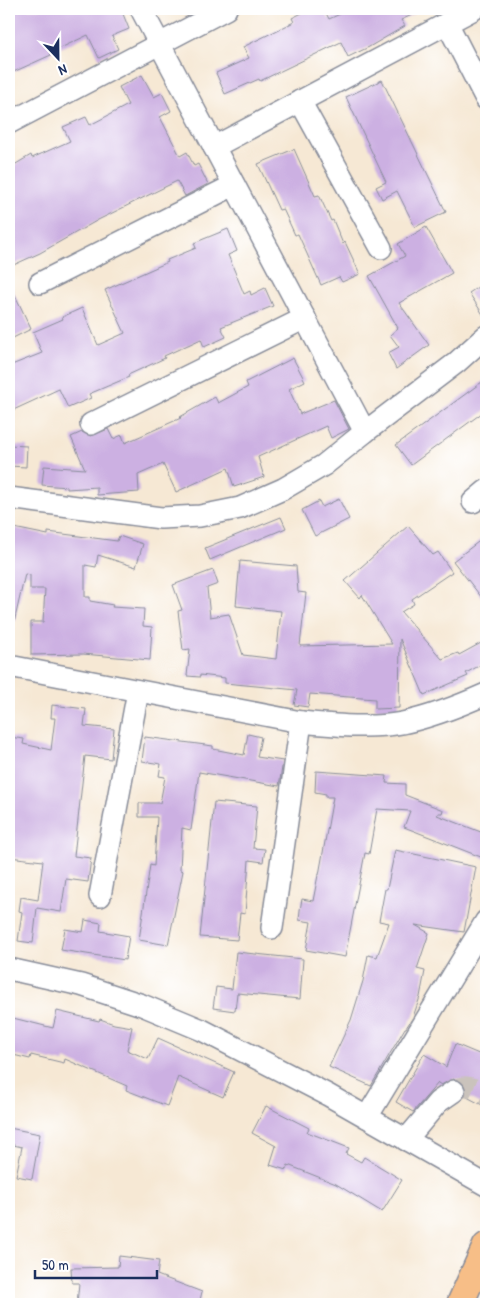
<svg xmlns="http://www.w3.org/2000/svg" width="495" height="1313" font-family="'Patrick Hand',sans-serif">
	<rect width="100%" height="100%" fill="#fff"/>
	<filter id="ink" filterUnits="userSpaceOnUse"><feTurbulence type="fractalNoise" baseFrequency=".02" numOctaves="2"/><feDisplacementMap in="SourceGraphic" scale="10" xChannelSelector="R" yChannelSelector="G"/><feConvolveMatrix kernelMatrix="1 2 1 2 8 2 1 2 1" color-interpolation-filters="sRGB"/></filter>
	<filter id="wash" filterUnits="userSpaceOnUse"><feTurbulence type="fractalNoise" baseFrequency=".0096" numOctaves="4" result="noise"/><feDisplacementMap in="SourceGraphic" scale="20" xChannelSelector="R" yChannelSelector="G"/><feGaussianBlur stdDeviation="1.12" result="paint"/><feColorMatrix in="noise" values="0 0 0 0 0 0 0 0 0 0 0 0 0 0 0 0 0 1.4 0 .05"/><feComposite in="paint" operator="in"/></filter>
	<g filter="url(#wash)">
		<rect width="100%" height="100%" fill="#f6e8d4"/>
		<g id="blocks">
			<g fill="#ccb0e2">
				<path d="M9 9H121L129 29 112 36 118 49 99 58 88 35 50 53 51 55 9 74Z"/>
				<path d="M310 9H324L329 19 351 9H425L401 20 405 26 369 47 348 57 341 42 260 81 259 79 225 94 216 73 249 58 243 47 294 22 292 18Z"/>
				<path d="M142 75 154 97 162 93 171 111 160 117 180 156 187 152 194 166 198 164 208 184 185 196 177 181 98 220 40 253 9 267V168L31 155 32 158 70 141 63 127 86 117 90 125 128 105 119 87Z"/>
				<path d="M382 80 446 212 415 227 397 191 382 199 376 187 386 182 346 97Z"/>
				<path d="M294 149 315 196 319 195 331 221 333 220 343 244 345 242 360 274 342 282 339 277 321 285 298 234 295 235 283 209 279 210 258 164Z"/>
				<path d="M426 227 452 273 399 303 429 345 396 369 388 353 399 347 390 335 398 328 369 276 405 256 398 244Z"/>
				<path d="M228 229 237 251 228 255 244 294 250 291 251 295 265 288 273 306 221 327 226 337 204 347 201 339 164 356 165 358 128 375 129 377 89 394 91 398 68 408 59 389 9 412V366L42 353 33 332 63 319 62 317 82 308 98 345 125 333 105 290 168 262 167 260 196 248 194 243Z"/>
				<path d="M9 282 31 329 9 340Z"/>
				<path d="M481 285 486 293V319L469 293Z"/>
				<path d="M293 358 305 381 289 389 300 414 334 400 349 429 331 438 326 426 258 457 264 477 234 487 228 468 176 492 163 464 138 475 139 492 97 495V487L67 489V487L42 485 44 466 85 469 71 437 82 432 91 436 108 429 113 439 122 435 125 443 181 418 180 417 215 397 218 403 248 387 246 382Z"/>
				<path d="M486 379V410L411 465 396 445Z"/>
				<path d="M9 445 27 446 26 467 9 466Z"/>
				<path d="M339 499 349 519 315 536 302 510 319 501 322 507Z"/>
				<path d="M281 517 286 528 210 560 205 548Z"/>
				<path d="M408 526 433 555 438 552 452 572 412 599 414 604 401 612 442 659 458 653 459 655 481 643 486 654V662L466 673 468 676 424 695 400 639 399 708 375 709V699L310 694 308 707 294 705 297 690 225 683V678L200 675V677L187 676 190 649 183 650 178 611 182 610 173 585 213 570 218 584 207 588 210 617 229 614 243 655 276 659 281 611 236 606 240 561 296 566 298 592 306 593 300 646 392 644 362 595 360 598 345 581Z"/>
				<path d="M9 527 48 535V532L117 541 119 536 143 544 136 567 98 555 96 567 85 565V597H90V601L113 605 112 607 144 609 143 626 152 627 150 660 83 654 31 655V622H43L45 589H30V575L25 574 14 623 9 622Z"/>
				<path d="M486 536V603L453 561Z"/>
				<path d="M52 705 86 709 84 726 114 729 111 759 85 756 74 856 91 858 88 882 66 879 61 912 37 908 33 943 18 941 22 912 19 911 21 897 38 900 43 861 9 857V737L24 739 23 744 51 750 55 718H51Z"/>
				<path d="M248 734 261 737 257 757 283 761 279 786 199 772 191 830 182 828 180 870 183 871 168 945 139 940 150 865 154 866 157 817H139V803H160L165 777 159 776 161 764 142 761 145 737 213 746V749L244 755Z"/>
				<path d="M316 771 387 776 386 783 405 784V795L443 810 442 813H438L437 815 486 834V859L404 827 410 811 377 809 369 854 365 853 345 957 306 950 311 922 299 920 300 910 302 899 313 901 318 875H319L333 797H326V794L315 792Z"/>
				<path d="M214 802 257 806 253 848 265 849 263 862 249 860 245 914 240 913 237 940 200 937Z"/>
				<path d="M395 850 476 867 464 932 415 925 429 933 417 969 425 971 420 997 413 1017 406 1028H405L371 1086 329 1067 351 1020 363 981 368 955 377 957 389 923 379 921 385 889H387Z"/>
				<path d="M85 920 101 923 100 931 129 936 125 960 61 950 65 929 83 932Z"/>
				<path d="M236 952 303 959 300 999 237 993 235 1011 213 1008 216 987 232 989Z"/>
				<path d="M57 1011 99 1021 100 1019 114 1024 132 1027 127 1050 148 1059 158 1038 234 1072 223 1097 178 1077 167 1106 126 1090 127 1086 65 1059 64 1063 31 1055 30 1059 9 1054V1017L53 1028Z"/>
				<path d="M455 1044 486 1057V1107L465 1096 466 1090 465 1084 460 1080 454 1079 441 1085 438 1083 413 1112 396 1102 424 1054 446 1067Z"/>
				<path d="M266 1106 309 1128 307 1132 349 1148 346 1154 361 1162 364 1157 402 1180 382 1212 336 1184 288 1165 286 1170 270 1165 276 1146 252 1133Z"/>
				<path d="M9 1128 40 1134 32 1179 16 1176 22 1147 9 1144Z"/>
				<path d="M119 1256 159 1261 157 1275 202 1292 199 1304H77L79 1283H72L71 1268 118 1267Z"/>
			</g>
		</g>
	</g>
	<g filter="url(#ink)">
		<use href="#blocks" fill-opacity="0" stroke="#888c99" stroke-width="1"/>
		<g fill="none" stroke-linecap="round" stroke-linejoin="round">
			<path stroke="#cac3bc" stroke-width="21" stroke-dasharray="21 11" stroke-linecap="butt" d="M454 1091C465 1082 475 1089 486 1095"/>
			<defs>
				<g id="minor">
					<path d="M141 9 365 432"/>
					<path d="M447 23 486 99"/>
					<path d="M300 101 381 248"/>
					<path d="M9 123 226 9"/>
					<path d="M214 147 474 9"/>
					<path d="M40 283 234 185"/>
					<path d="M91 424 305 318"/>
					<path d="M9 498 161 518 200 516 240 508 283 489 324 465 365 432 456 363 486 336"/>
					<path d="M473 502 486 491"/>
					<path d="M9 666 301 722C334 725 369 729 402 723 431 717 459 706 486 694"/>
					<path d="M100 896 138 691"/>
					<path d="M272 928 301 722"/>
					<path d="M9 969 81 985 142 1005 202 1030 328 1095 486 1185"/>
					<path d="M367 1117 486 921"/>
					<path d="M406 1140 438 1102 454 1091"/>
				</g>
				<path id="major" d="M460 1304 486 1246"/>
			</defs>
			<use href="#minor" stroke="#888c99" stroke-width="24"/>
			<use href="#major" stroke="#888c99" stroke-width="29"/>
			<use href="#minor" stroke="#fff" stroke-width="21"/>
			<use href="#major" stroke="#f7be87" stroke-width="26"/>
		</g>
	</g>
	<rect width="495" height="1313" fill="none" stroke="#fff" stroke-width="30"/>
	<g transform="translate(58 58) rotate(158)" stroke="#ffffff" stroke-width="4" paint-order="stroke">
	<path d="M0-4L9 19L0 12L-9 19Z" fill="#1b2f5e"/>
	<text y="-8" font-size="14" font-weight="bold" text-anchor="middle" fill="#1b2f5e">N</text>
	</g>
	<path d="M35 1270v8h122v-8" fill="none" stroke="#1b2f5e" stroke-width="2.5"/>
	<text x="42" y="1270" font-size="15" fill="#1b2f5e" stroke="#ffffff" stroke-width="4" paint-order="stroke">50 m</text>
</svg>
